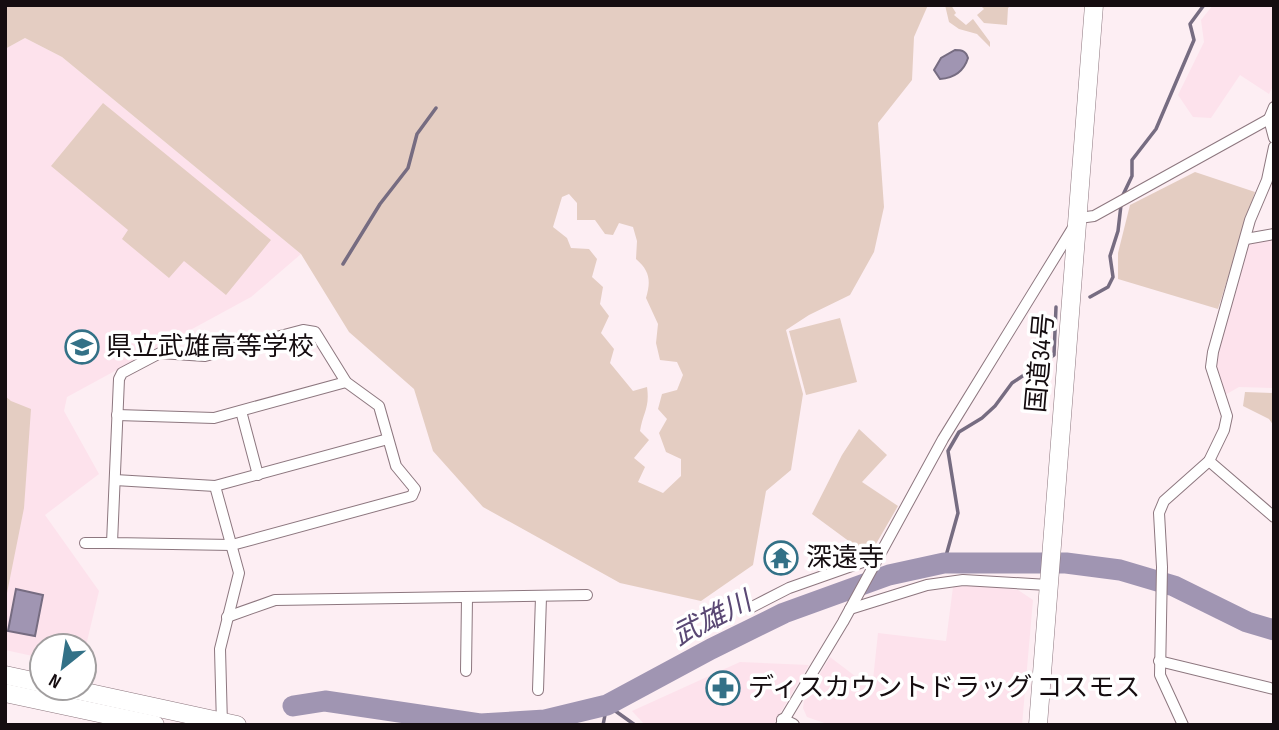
<svg xmlns="http://www.w3.org/2000/svg" width="1279" height="730" font-family="'Sofia Sans Condensed','Noto Sans JP',sans-serif">
	<rect width="100%" height="100%" fill="#fdeef3"/>
	<g fill="#fde2ec">
		<path d="M1213 5H1273L1274 84 1269 94 1240 75 1211 118 1193 117 1178 95 1204 42 1201 20Z"/>
		<path d="M25 38 62 57 301 254 251 297 67 397 64 411 99 474 45 515 99 591 84 654V646H42V658L5 650V49Z"/>
		<path d="M1274 238V388L1239 387 1225 395 1217 376V352L1249 244Z"/>
		<path d="M979 585 1018 590 1033 600 1022 725H830L807 717 803 708 804 701 830 657 872 689 878 633 946 641 953 587Z"/>
		<path d="M740 662 809 665 773 725H645L632 711Z"/>
	</g>
	<g fill="#e4cdc2" fill-rule="evenodd">
		<path d="M5 5H928L914 37 912 80 878 123 884 207 874 252 850 295 809 315 786 330 803 394 791 470 766 491 753 565 701 601 620 583 483 507 433 451 414 389 349 332 301 254 62 57 25 38 5 49ZM569 194 577 203V220H595L605 234 613 235 619 223 633 227 637 241 636 259C650 271 651 281 646 298L658 324 656 343 660 360 677 362 683 375 677 390 662 394 658 409 667 419 659 433 666 452 681 459V476L663 493 638 482 645 467 634 458 649 440 640 431C643 412 650 408 647 387L633 391 610 363 614 349 601 333 609 316 600 304 603 287 592 277 597 259 589 249 571 248 567 238 553 227 562 197Z"/>
		<path d="M945 5H951L956 13 954 15 966 25 973 19 990 42V47L977 34 959 29 949 22Z"/>
		<path d="M980 5H1011L1008 8 1007 25 984 23 977 15 984 9Z"/>
		<path d="M103 103 271 240 226 295 184 261 169 278 122 239 128 230 51 166Z"/>
		<path d="M1195 172 1255 192 1218 309 1118 279V253L1130 205Z"/>
		<path d="M840 318 857 382 806 395 789 331Z"/>
		<path d="M1245 392 1274 393V426L1269 419 1243 406Z"/>
		<path d="M5 396 11 401 31 409 24 508 5 603Z"/>
		<path d="M859 429 887 455 862 482 898 506 869 556 812 514 842 455Z"/>
	</g>
	<g fill="#a095b2" stroke="#766c81" stroke-width="2">
		<path d="M955 50C962 50 966 51 968 58 964 71 954 78 940 79L934 70 941 58Z"/>
		<path d="M16 589 43 595 35 636 8 631Z"/>
	</g>
	<g fill="none" stroke-linecap="round" stroke-linejoin="round">
		<g stroke="#766c81" stroke-width="3.5">
			<path d="M1122 197 1132 176V160L1156 129 1194 40 1190 24 1204 5"/>
			<path d="M343 264 380 204 408 168 417 134 436 108"/>
			<path d="M1090 297 1108 287 1113 277 1110 256 1118 231 1121 205"/>
			<path d="M944 563 958 513 948 451 959 432 982 418 995 406 1012 383 1054 355 1056 307"/>
			<path d="M603 725 607 705 635 725"/>
		</g>
		<path stroke="#a095b2" stroke-width="21" d="M293 706 325 701 480 724 545 720 607 705 711 649 784 613 889 575 944 563H1066L1120 570 1174 586 1247 622 1274 630"/>
		<defs>
			<g id="minor">
				<path d="M1274 107 1269 119 1274 138"/>
				<path d="M1246 239 1274 234"/>
				<path d="M303 330 315 332 346 382 379 406 396 466 415 489 412 496 232 545 112 543 119 379 122 373 160 353 205 356Z"/>
				<path d="M241 411 258 475"/>
				<path d="M117 415 214 418 346 382"/>
				<path d="M1209 461 1274 517"/>
				<path d="M115 480 215 486 388 439"/>
				<path d="M215 486 239 573 220 649 222 725"/>
				<path d="M85 543H112"/>
				<path d="M750 608 789 588 877 557"/>
				<path d="M850 609 927 585 963 580 1048 585"/>
				<path d="M227 617 275 600 587 595"/>
				<path d="M1159 661 1274 689"/>
				<path d="M466 671 467 598"/>
				<path d="M538 690 541 597"/>
				<path d="M781 725 843 622 943 439 1079 218 1094 216 1269 119"/>
				<path d="M1183 725 1160 675 1162 567 1159 513 1164 501 1209 461 1224 430 1227 416 1211 367 1213 352 1250 220 1267 180 1274 147"/>
			</g>
			<path id="tertiary" d="M783 720 793 725"/>
			<g id="trunk">
				<path d="M5 675 42 683"/>
				<path d="M67 688 237 725"/>
				<path d="M5 693 155 725"/>
				<path d="M1038 725 1094 5"/>
			</g>
		</defs>
		<use href="#minor" stroke="#8d777f" stroke-width="12"/>
		<use href="#tertiary" stroke="#8d777f" stroke-width="14"/>
		<use href="#trunk" stroke="#8d777f" stroke-width="19"/>
		<use href="#minor" stroke="#fff" stroke-width="10"/>
		<use href="#tertiary" stroke="#fff" stroke-width="12"/>
		<use href="#trunk" stroke="#fff" stroke-width="18"/>
	</g>
	<defs>
		<symbol id="school-ring" viewBox="-11 -11 22 22"><circle r="9.5" fill="#fff" stroke="#337187" stroke-width="1.5"/><path d="M0-5L7-2L0 1L-7-2ZM-4 1L0 2.5L4 1V4Q0 6-4 4Z" fill="#337187"/></symbol>
		<symbol id="temple-ring" viewBox="-11 -11 22 22"><circle r="9.5" fill="#fff" stroke="#337187" stroke-width="1.5"/><path d="M0-6L5-2H3V0L6.5 2.5H4V6H1.5V3h-3V6H-4V2.5H-6.5L-3 0V-2H-5Z" fill="#337187"/></symbol>
		<symbol id="pharmacy-ring" viewBox="-11 -11 22 22"><circle r="9.5" fill="#fff" stroke="#337187" stroke-width="1.5"/><path d="M-2-6h4v4h4v4h-4v4h-4v-4h-4v-4h4Z" fill="#337187"/></symbol>
	</defs>
	<g fill-rule="evenodd">
		<use href="#school-ring" x="63" y="328" width="38" height="38"/>
		<use href="#temple-ring" x="762" y="539" width="38" height="38"/>
		<use href="#pharmacy-ring" x="704" y="669" width="38" height="38"/>
	</g>
	<g text-anchor="middle" dominant-baseline="central" stroke-width="7" stroke-linejoin="round" paint-order="stroke">
		<g font-size="26" fill="#150d10" stroke="#fff" text-anchor="start">
			<text x="106" y="347">県立武雄高等学校</text>
			<text x="806" y="558">深遠寺</text>
			<text x="748" y="688">ディスカウントドラッグ コスモス</text>
		</g>
		<g font-size="26" fill="#150d10" stroke="#fff">
			<text transform="translate(1041 363) rotate(-85)">国道34号</text>
		</g>
		<g font-size="28" font-style="italic" fill="#5a4874" stroke="#fff">
			<text transform="translate(712 619) rotate(-27)">武雄川</text>
		</g>
	</g>
	<rect width="1279" height="730" fill="none" stroke="#150d10" stroke-width="14"/>
	<g transform="translate(63 667) rotate(210)"><circle r="33" fill="#ffffff" stroke="#a19e9f" stroke-width="2"/>
	<path d="M0-5L12 26L0 18L-12 26Z" fill="#337187"/>
	<text y="-10" font-size="19" font-weight="bold" text-anchor="middle" fill="#150d10">N</text>
	</g>
</svg>
